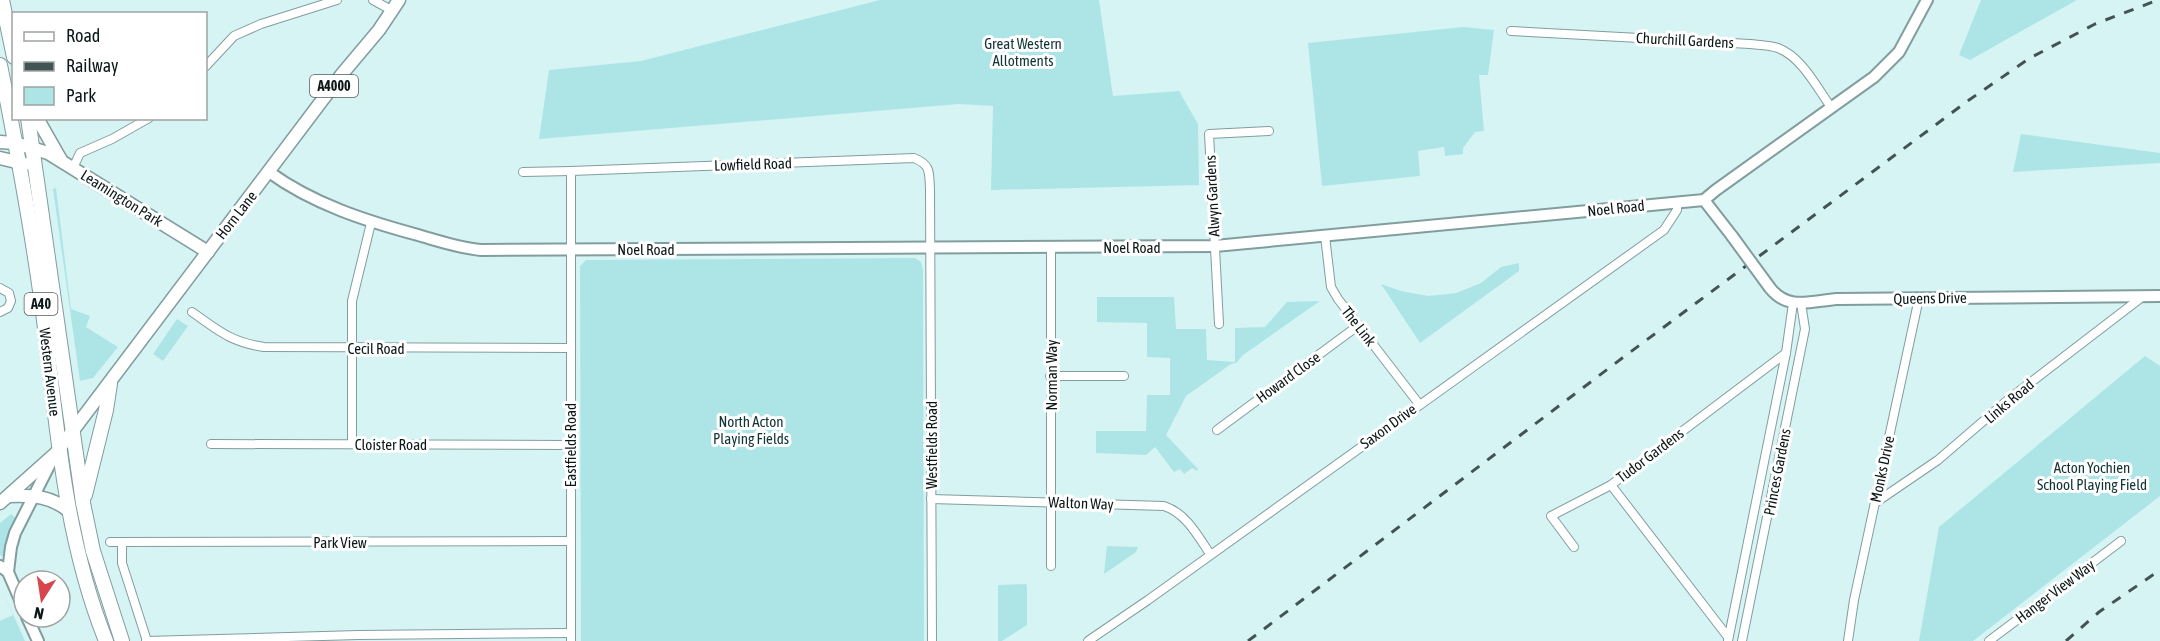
<svg xmlns="http://www.w3.org/2000/svg" width="2160" height="641" font-family="'Asap Condensed',sans-serif">
	<rect width="100%" height="100%" fill="#d7f4f5"/>
	<g fill="#ade5e7">
		<path d="M880 0H1099L1113 96 1179 91 1198 124 1199 185 991 190 993 106 959 104 539 139 549 70 641 61Z"/>
		<path d="M1981 0H2077L1970 60 1959 55Z"/>
		<path d="M1463 27 1494 30 1488 75H1479L1484 131 1475 132 1463 148V154L1445 156 1444 147 1418 151 1420 176 1322 186 1308 43Z"/>
		<path d="M2021 134 2160 153V163L2013 172Z"/>
		<path d="M56 188 71 309 90 316 86 327 118 347 93 378 80 381 53 189Z"/>
		<path d="M915 258 921 262 923 270 924 641H581L580 266 586 260Z"/>
		<path d="M1519 263V271L1420 343 1381 284 1401 291 1428 296 1456 293 1481 283 1501 267Z"/>
		<path d="M1097 297H1174L1176 329H1206L1207 360 1235 362V328L1265 327 1287 302 1320 301 1243 355 1236 363 1231 364 1186 396 1166 435 1198 469 1197 471 1192 468 1184 474 1180 469 1174 472 1155 447 1146 455 1096 453V431H1146L1147 395H1170V358L1147 357V323L1097 322Z"/>
		<path d="M177 319 188 326 163 361 153 354Z"/>
		<path d="M2145 356 2160 366V496L1973 641H1919L1939 527Z"/>
		<path d="M11 514 16 518 9 535 6 555 2 556 0 555V523Z"/>
		<path d="M1107 546 1138 547 1136 552 1104 574Z"/>
		<path d="M1026 584 1027 586V625L1002 641H998V585Z"/>
		<path d="M0 585 25 641H0V621L13 615Z"/>
	</g>
	<g fill="none" stroke-linecap="round" stroke-linejoin="round">
		<defs>
			<g id="street">
				<path d="M373 0 393 11"/>
				<path d="M1511 31 1750 44C1759 45 1770 45 1778 48 1802 57 1817 88 1831 107"/>
				<path d="M206 66 234 36 261 24 337 0"/>
				<path d="M73 168 80 153 112 139 149 118"/>
				<path d="M523 172 571 171"/>
				<path d="M1325 236 1331 287 1338 299 1419 404"/>
				<path d="M1051 247V566"/>
				<path d="M0 288 9 293 11 301 8 308 0 312"/>
				<path d="M192 312C218 330 230 342 264 347L571 348"/>
				<path d="M1219 324 1209 134 1269 131"/>
				<path d="M1050 376H1124"/>
				<path d="M1217 430 1359 325"/>
				<path d="M211 444 570 445"/>
				<path d="M352 444V301L371 223"/>
				<path d="M1611 485 1728 637"/>
				<path d="M931 499 1164 506C1186 513 1198 536 1210 554"/>
				<path d="M1875 503 1938 460 2009 399 2142 297"/>
				<path d="M110 542 570 541"/>
				<path d="M122 543V563L147 641"/>
				<path d="M1574 547 1551 516 1611 485 1786 353"/>
				<path d="M146 641 358 635 571 633"/>
				<path d="M571 641V171L914 158C931 165 929 172 930 189L932 641"/>
				<path d="M1088 641 1148 600 1664 230 1677 210V202"/>
				<path d="M1728 641 1786 353 1793 303"/>
				<path d="M1742 641 1805 329 1801 303"/>
				<path d="M1848 641 1854 600 1919 298"/>
				<path d="M1989 641 2121 541"/>
			</g>
			<g id="secondary">
				<path d="M269 172C313 204 366 221 418 235 439 241 459 248 481 250L1215 246 1704 200 1716 190 1874 77 1899 52 1927 0"/>
				<path d="M1704 200 1732 236"/>
				<path d="M1770 288C1788 311 1811 301 1837 299L2160 296"/>
				<path d="M0 566 8 572 24 609"/>
				<path d="M8 572 11 547 15 533 55 454"/>
				<path d="M27 617 38 641"/>
			</g>
			<g id="primary">
				<path d="M37 118 61 160"/>
				<path d="M0 142 15 143 48 153 208 252"/>
				<path d="M0 158 25 164"/>
				<path d="M9 496C32 495 52 496 70 512"/>
				<path d="M0 503 56 453 342 74 379 30 399 0"/>
			</g>
			<g id="highway">
				<path d="M2 0 14 57"/>
				<path d="M0 65C17 149 33 235 44 320 57 429 65 539 106 641"/>
				<path d="M28 118 83 503 93 551 122 641"/>
				<path d="M85 495 106 410 110 384"/>
			</g>
		</defs>
		<use href="#street" stroke="#829d9e" stroke-width="10"/>
		<use href="#secondary" stroke="#829d9e" stroke-width="14"/>
		<use href="#primary" stroke="#829d9e" stroke-width="15"/>
		<use href="#highway" stroke="#829d9e" stroke-width="16"/>
		<use href="#street" stroke="#fff" stroke-width="8"/>
		<use href="#secondary" stroke="#fff" stroke-width="10"/>
		<use href="#primary" stroke="#fff" stroke-width="12"/>
		<use href="#highway" stroke="#fff" stroke-width="14"/>
		<g stroke="#435353" stroke-width="3" stroke-dasharray="10 10" stroke-linecap="butt">
			<path d="M1248 641 1625 356 1969 100 2030 58 2095 24 2158 0"/>
			<path d="M2066 641 2099 612 2160 570"/>
		</g>
		<defs>
			<path id="secondary-bridge" d="M1732 236 1770 288"/>
		</defs>
		<use href="#secondary-bridge" stroke="#829d9e" stroke-width="14" stroke-linecap="butt"/>
		<use href="#secondary-bridge" stroke="#fff" stroke-width="10"/>
	</g>
	<g text-anchor="middle" dominant-baseline="central" stroke-width="6" stroke-linejoin="round" paint-order="stroke">
		<g fill="#fff" stroke="#555d5d" stroke-width="1.5">
			<rect x="310" y="75" width="48" height="22" rx="4.5"/>
			<rect x="24.5" y="293" width="33" height="22" rx="4.5"/>
		</g>
		<g font-size="14" font-weight="bold" fill="#0c1717">
			<text x="334" y="86">A4000</text>
			<text x="41" y="304">A40</text>
		</g>
		<g font-size="15" fill="#0c1717" stroke="#fff">
			<text transform="translate(1685 40) rotate(3)">Churchill Gardens</text>
			<text transform="translate(753 164) rotate(-2)">Lowfield Road</text>
			<text transform="translate(1212 196) rotate(-93)">Alwyn Gardens</text>
			<text transform="translate(122 198) rotate(32)">Leamington Park</text>
			<text transform="translate(1616 208) rotate(-6)">Noel Road</text>
			<text transform="translate(236 215) rotate(-52)">Horn Lane</text>
			<text x="1132" y="247">Noel Road</text>
			<text x="646" y="249">Noel Road</text>
			<text transform="translate(1930 298) rotate(-1)">Queens Drive</text>
			<text transform="translate(1359 326) rotate(52)">The Link</text>
			<text x="376" y="348">Cecil Road</text>
			<text transform="translate(50 372) rotate(83)">Western Avenue</text>
			<text transform="translate(1051 375) rotate(-90)">Norman Way</text>
			<text transform="translate(1288 377) rotate(-36)">Howard Close</text>
			<text transform="translate(2009 401) rotate(-40)">Links Road</text>
			<text transform="translate(1388 426) rotate(-36)">Saxon Drive</text>
			<text x="391" y="444">Cloister Road</text>
			<text transform="translate(570 445) rotate(-90)">Eastfields Road</text>
			<text transform="translate(931 445) rotate(-90)">Westfields Road</text>
			<text transform="translate(1650 455) rotate(-37)">Tudor Gardens</text>
			<text transform="translate(1882 469) rotate(-78)">Monks Drive</text>
			<text transform="translate(1777 472) rotate(-79)">Princes Gardens</text>
			<text transform="translate(1081 503) rotate(2)">Walton Way</text>
			<text x="340" y="542">Park View</text>
			<text transform="translate(2055 591) rotate(-37)">Hanger View Way</text>
		</g>
		<g font-size="15" fill="#113435" stroke="#fff">
			<text x="1023" y="43">Great Western<tspan x="1023" dy="17">Allotments</tspan></text>
			<text x="751" y="421">North Acton<tspan x="751" dy="17">Playing Fields</tspan></text>
			<text x="2092" y="467">Acton Yochien<tspan x="2092" dy="17">School Playing Field</tspan></text>
		</g>
	</g>
	<rect x="12" y="12" width="195" height="108" fill="#ffffff" stroke="#9ea2a2" stroke-width="1.5"/>
	<rect x="24" y="32" width="30" height="9" fill="#ffffff" stroke="#9ea2a2" stroke-width="1.5"/>
	<text x="66" y="42" font-size="18" fill="#0c1717">Road</text>
	<rect x="24" y="62" width="30" height="9" fill="#435353" stroke="#9ea2a2" stroke-width="1.5"/>
	<text x="66" y="72" font-size="18" fill="#0c1717">Railway</text>
	<rect x="24" y="87" width="30" height="18" fill="#ade5e7" stroke="#9ea2a2" stroke-width="1.5"/>
	<text x="66" y="102" font-size="18" fill="#0c1717">Park</text>
	<g transform="translate(42 599) rotate(192)"><circle r="28" fill="#ffffff" stroke="#9ea2a2" stroke-width="1.5"/>
	<path d="M0-4.5L10 22L0 15L-10 22Z" fill="#d6464c"/>
	<text y="-9" font-size="16" font-weight="bold" text-anchor="middle" fill="#0c1717">N</text>
	</g>
</svg>
